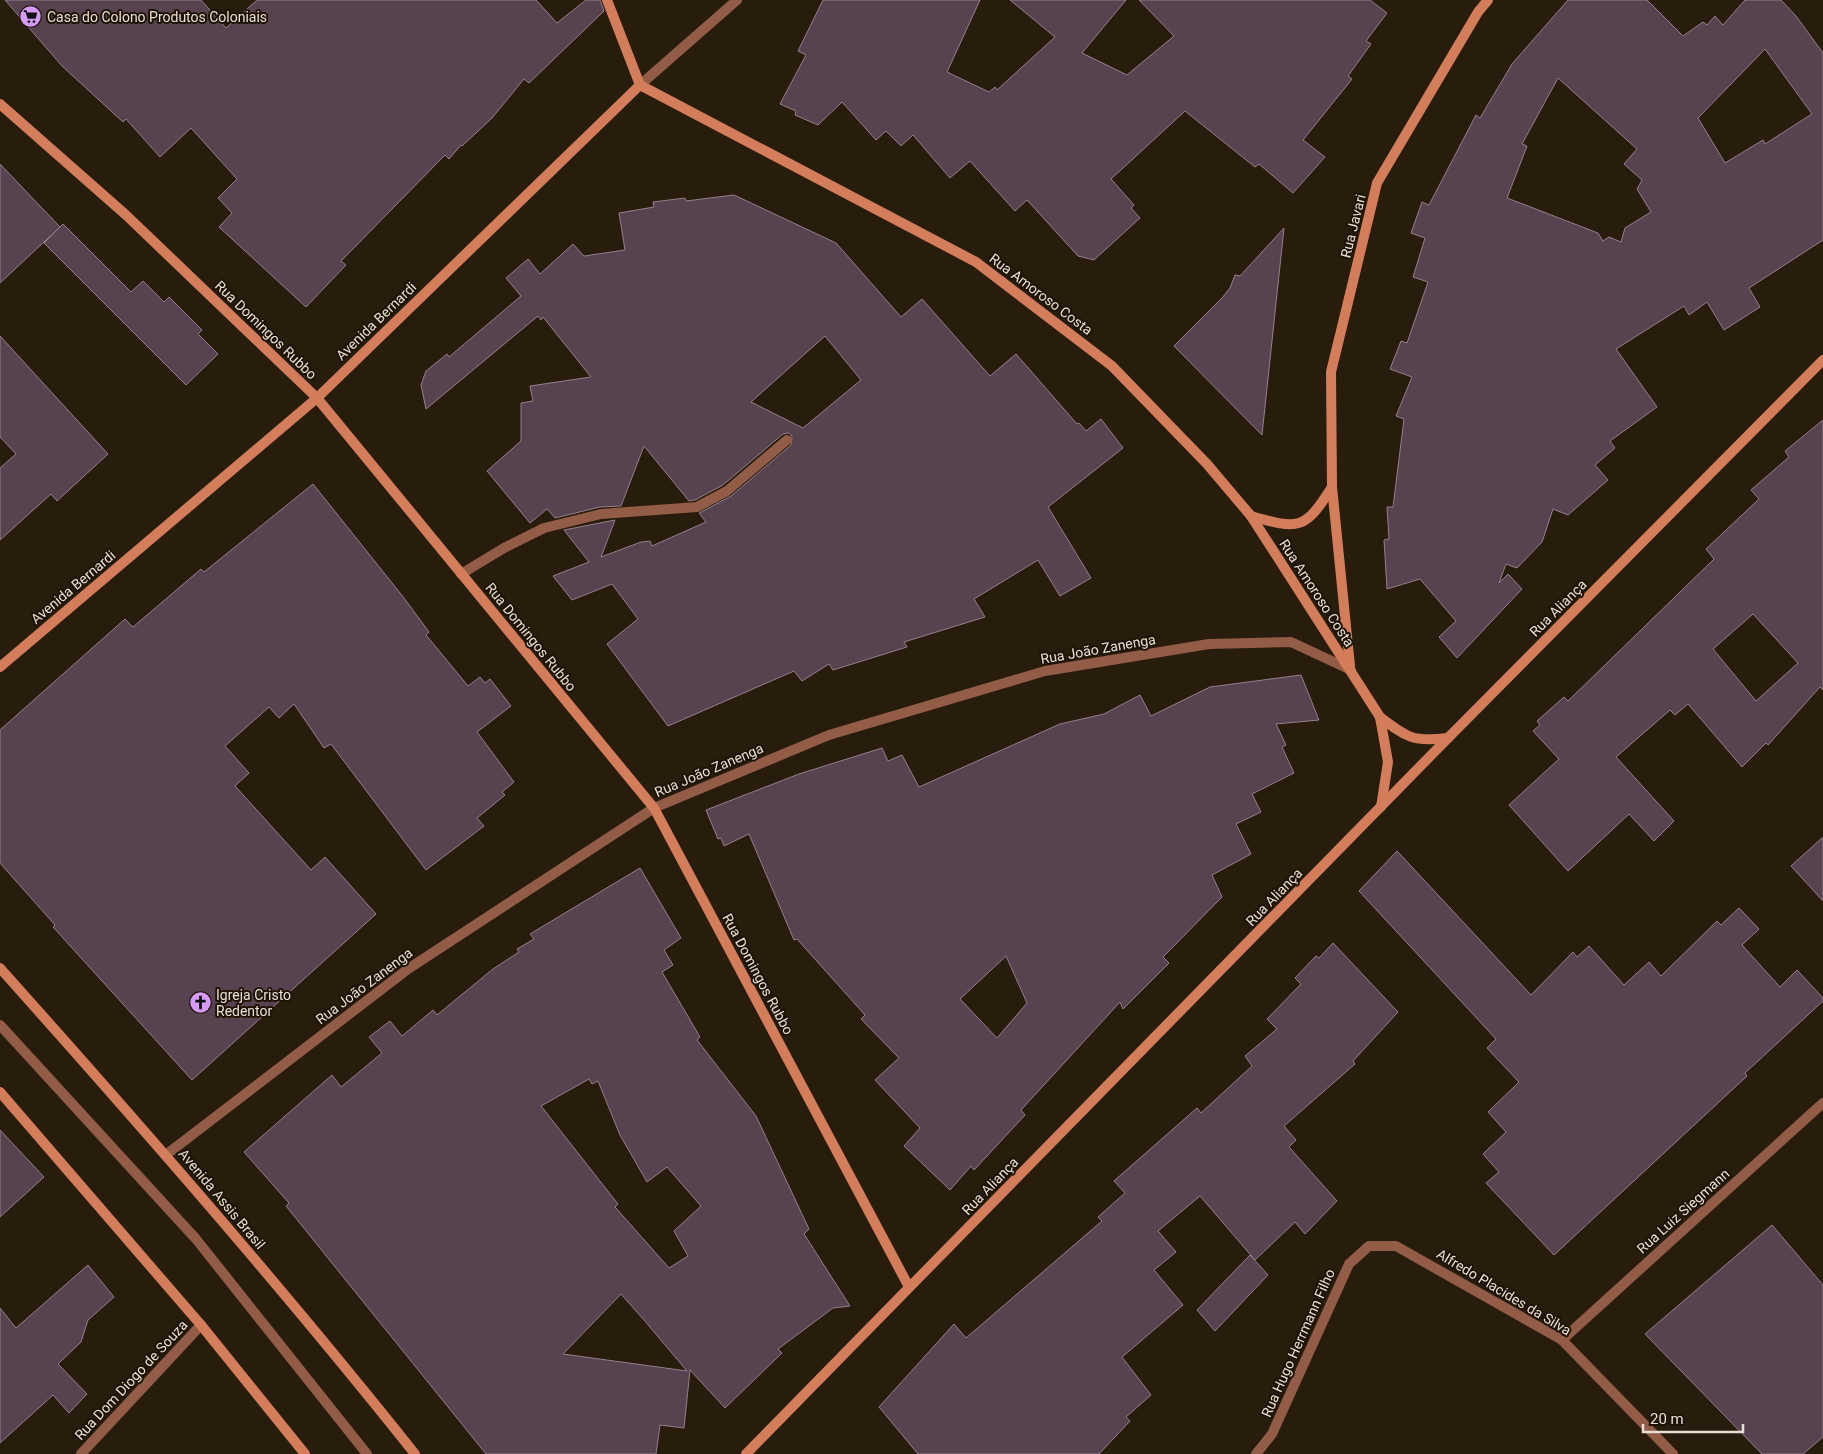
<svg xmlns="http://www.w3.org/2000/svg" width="1823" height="1454" font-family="Roboto,sans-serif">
	<rect width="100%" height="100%" fill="#281d0c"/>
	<g fill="#56434f" stroke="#957f8d" fill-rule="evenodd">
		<path d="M5 0H201L226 28 257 0H536L557 23 586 0H600L604 11 529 83 524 79 492 118 462 146 461 145 449 159 445 155 341 261 346 265 306 307 219 227 232 213 218 198 237 179 191 128 160 157 126 119 123 122 62 66Z"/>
		<path d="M823 0H980L947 72 989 92 995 87 997 90 1055 37 1010 0H1126L1082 53 1127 75 1174 36 1139 0H1370L1387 13 1366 41 1371 44 1348 76 1352 79 1303 140 1325 157 1293 193 1259 164 1255 167 1185 111 1111 179 1134 205 1131 208 1140 218 1094 260 1078 256 1027 200 1015 211 970 161 950 178 913 135 901 146 886 131 876 140 842 102 818 125 795 115 796 111 780 104 806 55 798 51Z"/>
		<path d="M1568 0H1647L1683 36 1703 22 1707 25 1715 16 1723 25 1745 0H1781L1796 16 1823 53V240L1749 288 1760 307 1724 330 1707 302 1689 315 1684 306 1616 349 1657 407 1610 441 1615 448 1595 465 1608 480 1568 515 1553 509 1542 542 1517 568 1506 564 1499 583 1508 574 1522 589 1457 658 1439 637 1456 621 1420 579 1387 589 1384 540 1389 539 1387 507H1393L1404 419 1396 416 1412 377 1390 369 1401 341 1407 343 1428 282 1413 277 1425 238 1411 233 1422 202 1429 205 1476 115 1480 118 1512 64ZM1765 49 1812 114 1765 144 1763 140 1725 163 1698 118ZM1558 78 1637 149 1624 164 1642 180 1637 189 1651 212 1625 228 1621 242 1609 237 1603 241 1598 233 1507 198 1527 146 1522 144Z"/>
		<path d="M0 164 60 227 0 283Z"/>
		<path d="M734 195 836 243 901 317 922 299 990 376 1016 354 1077 424 1079 423 1086 431 1101 419 1123 448 1048 507 1091 578 1060 596 1038 560 974 599 985 617 904 642 907 647 833 670 829 664 802 681 794 671 668 726 607 644 638 619 612 584 572 600 553 576 589 562 564 530 615 520 601 557 641 542 650 541 652 546 706 522 699 513 731 496 791 445 792 436 789 433 783 434 723 485 695 500 689 501 644 446 621 506 600 507 555 518 547 509 530 523 487 471 521 441V403L533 401 530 386 591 377 543 317 541 320 538 316 426 409 421 385 426 371 447 354 449 357 521 296 506 278 528 259 540 274 573 244 584 256 625 250 619 213 654 207 653 202 685 198 686 201ZM825 336 861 380 803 428 751 402Z"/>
		<path d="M63 224 131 292 143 281 164 302 169 297 202 330 198 334 218 354 186 385 44 243Z"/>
		<path d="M1284 228 1262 435 1174 346 1222 298 1230 288 1235 275 1240 276Z"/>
		<path d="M0 336 108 454 57 501 51 494 0 540V468L16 454 0 437Z"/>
		<path d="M1823 420V690L1820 687 1768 745 1766 743 1742 767 1688 704 1675 715 1670 710 1616 757 1674 821 1654 841 1629 814 1568 871 1509 805 1559 759 1533 731 1540 725 1537 721 1564 697 1568 701 1714 559 1706 549 1759 499 1751 490 1789 457 1785 451ZM1753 614 1798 663 1756 701 1713 649Z"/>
		<path d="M313 484 404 598 429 632 426 635 468 686 480 677 485 683 490 679 511 706 477 732 514 782 502 792 505 795 477 818 484 826 426 870 331 744 324 748 294 704 279 718 269 707 225 746 249 773 235 786 311 870 325 857 376 914 192 1080 53 927 55 925 0 863V730L125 619 133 627 201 569 204 572Z"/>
		<path d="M1301 675 1319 720 1276 724 1286 745 1282 747 1294 773 1252 794 1261 812 1236 824 1251 854 1212 875 1222 897 1163 957 1169 963 1123 1009 1120 1002 1021 1110 1025 1115 974 1170 971 1166 950 1190 904 1146 920 1128 875 1080 899 1058 861 1019 865 1015 797 939 794 940 749 834 724 846 721 838 718 839 706 810 799 774 882 748 888 761 902 755 919 787 1060 724 1104 714 1140 695 1151 716 1210 687ZM1006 956 1027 1003 997 1038 960 999Z"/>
		<path d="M1823 837V901L1791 866Z"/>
		<path d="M1397 851 1531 995 1573 952 1577 957 1589 946 1624 985 1649 962 1661 976 1717 921 1721 925 1739 908 1759 929 1742 945 1780 987 1797 970 1823 998V1001L1745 1073 1747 1076 1733 1089 1554 1255 1486 1183 1499 1172 1483 1154 1506 1132 1488 1112 1519 1082 1487 1048 1496 1039 1359 891Z"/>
		<path d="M640 868 681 938 664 950 673 965 662 972 700 1037 697 1040 756 1116 809 1229 804 1234 850 1306 833 1308 778 1349 782 1353 725 1408 690 1370 684 1428 660 1425 656 1454H486L286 1206 289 1203 244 1152 332 1075 341 1087 382 1053 369 1037 390 1021 402 1036 433 1010 437 1015 493 969 519 952 517 949 534 939 530 934ZM589 1079 592 1084 598 1081 620 1135 647 1182 667 1167 701 1206 674 1231 688 1256 669 1268 615 1207 618 1204 541 1106ZM621 1294 644 1320 687 1371 563 1354Z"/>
		<path d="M1333 943 1398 1012 1353 1061 1355 1064 1284 1126 1296 1140 1289 1147 1337 1201 1305 1234 1295 1222 1255 1260 1200 1196 1158 1231 1176 1252 1154 1270 1183 1305 1122 1357 1151 1395 1126 1417 1130 1421 1099 1454H918L879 1407 954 1324 966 1338 1102 1221 1098 1217 1125 1193 1114 1181 1197 1108 1201 1113 1252 1066 1245 1056 1277 1029 1267 1019 1301 984 1295 978 1316 956 1319 958Z"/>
		<path d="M0 1130 44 1177 0 1217Z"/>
		<path d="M1772 1225 1823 1285V1437L1803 1454H1762L1645 1334Z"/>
		<path d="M1250 1255 1268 1275 1215 1331 1197 1310Z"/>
		<path d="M88 1265 114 1297 88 1320 81 1342 58 1364 87 1394 69 1413 53 1395 0 1443V1308L16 1328Z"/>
	</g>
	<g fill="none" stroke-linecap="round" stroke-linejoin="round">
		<g stroke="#925c47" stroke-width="10">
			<path d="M461 574 504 548 544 528 601 514 697 507 727 491 787 440"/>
			<path d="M0 1025 196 1239 367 1454"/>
		</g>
		<g stroke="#925c47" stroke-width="10">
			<path d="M640 85 737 0"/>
			<path d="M167 1154 408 969 654 808 829 735 1045 671 1209 644 1291 642 1351 670"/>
			<path d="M1562 1340 1823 1103"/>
			<path d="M81 1454 201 1325"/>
			<path d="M1256 1454 1272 1434 1349 1264 1369 1246H1396L1562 1340 1673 1454"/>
		</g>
		<g stroke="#d47d5b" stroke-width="10">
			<path d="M607 0 640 85 976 262 1112 366 1207 464 1251 516 1380 717C1407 738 1413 742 1448 738"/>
			<path d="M0 104 126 215 317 398 654 808 909 1287"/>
			<path d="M1251 516C1299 530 1305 530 1332 487"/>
			<path d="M1350 666 1332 487 1331 372 1377 183 1478 12 1488 0"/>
			<path d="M0 667 317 398 640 85"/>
			<path d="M1380 717 1388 762 1381 807"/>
			<path d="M0 968C142 1127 282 1287 415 1454"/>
			<path d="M0 1092 201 1325 305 1454"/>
			<path d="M746 1454 1448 738 1823 360"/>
		</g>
	</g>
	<defs>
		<symbol id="supermarket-disc" viewBox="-11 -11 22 22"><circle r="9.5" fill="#d69bfa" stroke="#1f1304"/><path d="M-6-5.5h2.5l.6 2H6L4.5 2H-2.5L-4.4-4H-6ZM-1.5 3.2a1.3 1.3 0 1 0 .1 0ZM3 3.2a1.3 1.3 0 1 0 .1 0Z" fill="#111"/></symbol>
		<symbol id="church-disc" viewBox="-11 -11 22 22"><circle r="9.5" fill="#d69bfa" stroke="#1f1304"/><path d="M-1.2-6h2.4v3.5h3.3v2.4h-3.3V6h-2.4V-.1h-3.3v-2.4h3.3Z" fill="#111"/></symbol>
	</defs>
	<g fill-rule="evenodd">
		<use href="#supermarket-disc" x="18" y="4" width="25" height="25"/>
		<use href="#church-disc" x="188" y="990" width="25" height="25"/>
	</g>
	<g text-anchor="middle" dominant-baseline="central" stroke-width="4" stroke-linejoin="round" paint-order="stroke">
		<g font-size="14" fill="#e8e0d5" stroke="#1f1304" text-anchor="start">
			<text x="47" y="17">Casa do Colono Produtos Coloniais</text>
			<text x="216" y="995">Igreja Cristo<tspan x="216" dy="16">Redentor</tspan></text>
		</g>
		<g font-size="14" fill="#e8e0d5" stroke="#1f1304">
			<text transform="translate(1353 226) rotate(-76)">Rua Javari</text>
			<text transform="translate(1041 294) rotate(37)">Rua Amoroso Costa</text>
			<text transform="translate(376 321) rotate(-44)">Avenida Bernardi</text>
			<text transform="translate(266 330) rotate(44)">Rua Domingos Rubbo</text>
			<text transform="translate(73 587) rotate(-40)">Avenida Bernardi</text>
			<text transform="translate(1317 593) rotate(57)">Rua Amoroso Costa</text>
			<text transform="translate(1558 608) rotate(-45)">Rua Aliança</text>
			<text transform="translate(531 637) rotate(51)">Rua Domingos Rubbo</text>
			<text transform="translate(1098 649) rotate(-10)">Rua João Zanenga</text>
			<text transform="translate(709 770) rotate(-23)">Rua João Zanenga</text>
			<text transform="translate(1274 897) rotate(-46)">Rua Aliança</text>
			<text transform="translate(758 974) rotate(62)">Rua Domingos Rubbo</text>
			<text transform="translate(364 986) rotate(-37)">Rua João Zanenga</text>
			<text transform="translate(990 1186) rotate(-46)">Rua Aliança</text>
			<text transform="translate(222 1199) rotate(50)">Avenida Assis Brasil</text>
			<text transform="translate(1683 1211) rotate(-42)">Rua Luiz Siegmann</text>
			<text transform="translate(1504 1292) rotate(31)">Alfredo Placides da Silva</text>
			<text transform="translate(1298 1343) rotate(-66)">Rua Hugo Herrmann Filho</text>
			<text transform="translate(131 1380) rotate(-47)">Rua Dom Diogo de Souza</text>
		</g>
	</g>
	<path d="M1643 1424v8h100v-8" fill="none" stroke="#e8e0d5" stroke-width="2.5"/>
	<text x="1650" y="1424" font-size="15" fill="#e8e0d5" stroke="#1f1304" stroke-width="4" paint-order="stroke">20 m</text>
</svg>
